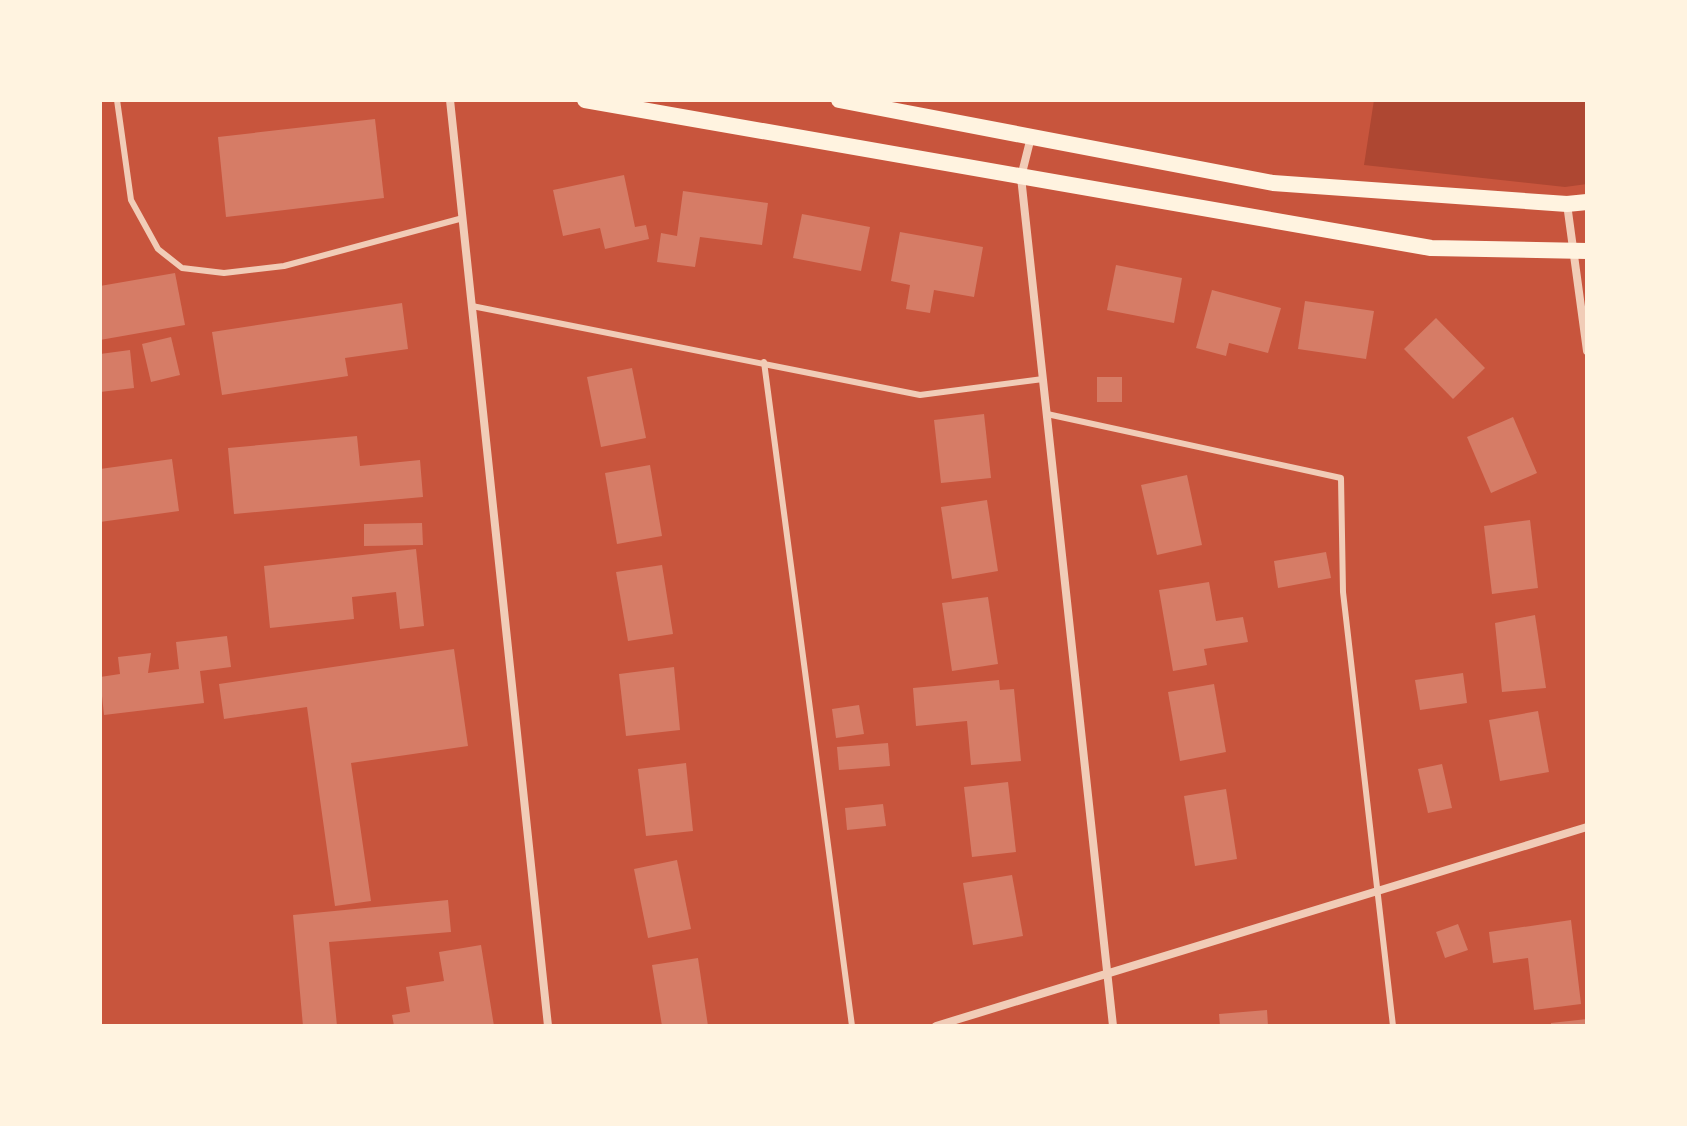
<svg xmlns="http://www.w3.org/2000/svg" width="1687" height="1126" font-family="Rubik,sans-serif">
	<rect width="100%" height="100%" fill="#c8553d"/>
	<path fill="#ae4732" d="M1374 100H1587V184L1565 187 1364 165Z"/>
	<g fill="#d67c66">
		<path d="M375 119 384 198 226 217 218 137Z"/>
		<path d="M624 175 635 227 646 225 649 239 605 249 600 228 563 236 553 190Z"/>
		<path d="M683 191 768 203 762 245 700 237 695 267 657 262 661 233 677 236Z"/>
		<path d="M802 214 870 227 861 271 793 258Z"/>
		<path d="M900 232 983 247 974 297 934 290 930 313 906 309 910 285 891 281Z"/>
		<path d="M1116 265 1182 278 1174 323 1107 310Z"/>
		<path d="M175 273 185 325 100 340V286Z"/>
		<path d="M1212 290 1281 308 1268 353 1229 343 1226 356 1196 348Z"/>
		<path d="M1305 301 1374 311 1366 359 1298 349Z"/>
		<path d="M402 303 408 349 345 358 348 376 222 395 212 332Z"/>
		<path d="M1436 318 1485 368 1453 399 1404 349Z"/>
		<path d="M171 337 180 375 151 382 142 344Z"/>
		<path d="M130 350 134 388 100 392V354Z"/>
		<path d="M632 368 646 438 601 447 587 377Z"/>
		<rect x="1097" y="377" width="25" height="25"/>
		<path d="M984 414 991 478 941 483 934 420Z"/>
		<path d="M1513 417 1537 473 1491 493 1467 437Z"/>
		<path d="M357 436 360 466 420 460 423 497 234 514 228 448Z"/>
		<path d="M172 459 179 511 100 522V469Z"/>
		<path d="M650 465 662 536 617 544 605 473Z"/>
		<path d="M1187 475 1202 545 1157 555 1141 485Z"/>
		<path d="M987 500 998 571 952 579 941 507Z"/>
		<path d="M1530 520 1538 588 1492 594 1484 526Z"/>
		<path d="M422 523 423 545 364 546V524Z"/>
		<path d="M416 549 424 626 400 629 396 592 352 597 354 619 270 628 264 566Z"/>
		<path d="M1326 552 1331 578 1278 588 1274 561Z"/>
		<path d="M662 565 673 634 628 641 616 572Z"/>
		<path d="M1209 582 1216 621 1243 617 1248 642 1204 649 1207 665 1173 671 1159 590Z"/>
		<path d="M988 597 998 664 952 671 942 603Z"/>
		<path d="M1535 615 1546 688 1502 692 1495 623Z"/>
		<path d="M227 636 231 667 200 671 204 703 104 715 100 677 120 674 118 657 151 653 148 673 179 669 176 642Z"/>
		<path d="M454 649 468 746 351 763 371 901 335 906 307 707 224 719 219 684Z"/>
		<path d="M674 667 680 730 626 736 619 674Z"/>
		<path d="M1463 673 1467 703 1420 710 1415 680Z"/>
		<path d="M999 680 1000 690 1014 689 1021 761 971 765 967 721 916 726 913 688Z"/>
		<path d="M1214 684 1226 752 1180 761 1168 692Z"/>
		<path d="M859 705 864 734 836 738 832 709Z"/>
		<path d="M1538 711 1549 772 1500 781 1489 720Z"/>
		<path d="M888 743 890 766 839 770 837 747Z"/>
		<path d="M686 763 693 831 646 836 638 769Z"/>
		<path d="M1442 764 1452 808 1428 813 1418 769Z"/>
		<path d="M1008 782 1016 852 972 857 964 787Z"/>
		<path d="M1226 789 1237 859 1195 866 1184 796Z"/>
		<path d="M883 804 886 826 847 830 845 808Z"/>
		<path d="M677 860 691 929 648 938 634 869Z"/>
		<path d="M1012 875 1023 936 973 945 963 883Z"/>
		<path d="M448 900 451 932 329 942 337 1026H303L293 915Z"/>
		<path d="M1571 920 1581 1004 1534 1010 1528 958 1493 963 1489 932Z"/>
		<path d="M1458 924 1468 950 1445 958 1436 932Z"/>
		<path d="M481 945 494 1026H394L392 1015 410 1012 406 987 444 981 439 952Z"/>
		<path d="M698 958 708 1026H662L652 965Z"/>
		<path d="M1267 1010 1268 1026H1220L1219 1014Z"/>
		<path d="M1587 1019V1026H1551V1023Z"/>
	</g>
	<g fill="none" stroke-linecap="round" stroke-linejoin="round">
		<g stroke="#f1ccb7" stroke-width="6">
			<path d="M117 100 131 200 158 249 182 268 224 273 284 266 463 218"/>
			<path d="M472 306 920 395 1043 379"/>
			<path d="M764 362 852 1026"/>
			<path d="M1047 414 1341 478 1343 592 1393 1026"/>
		</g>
		<g stroke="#f1ccb7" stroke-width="8">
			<path d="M450 100 548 1026"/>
			<path d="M1031 137 1021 177 1113 1026"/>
			<path d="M1567 204 1587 351"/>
			<path d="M936 1026 1587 827"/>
		</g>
		<g stroke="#fff3e0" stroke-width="16">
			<path d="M585 100 1431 248 1587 251"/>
			<path d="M839 100 1273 183 1567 204 1587 202"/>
		</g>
	</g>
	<rect width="1687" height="1126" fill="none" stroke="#fff3e0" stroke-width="204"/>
</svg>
